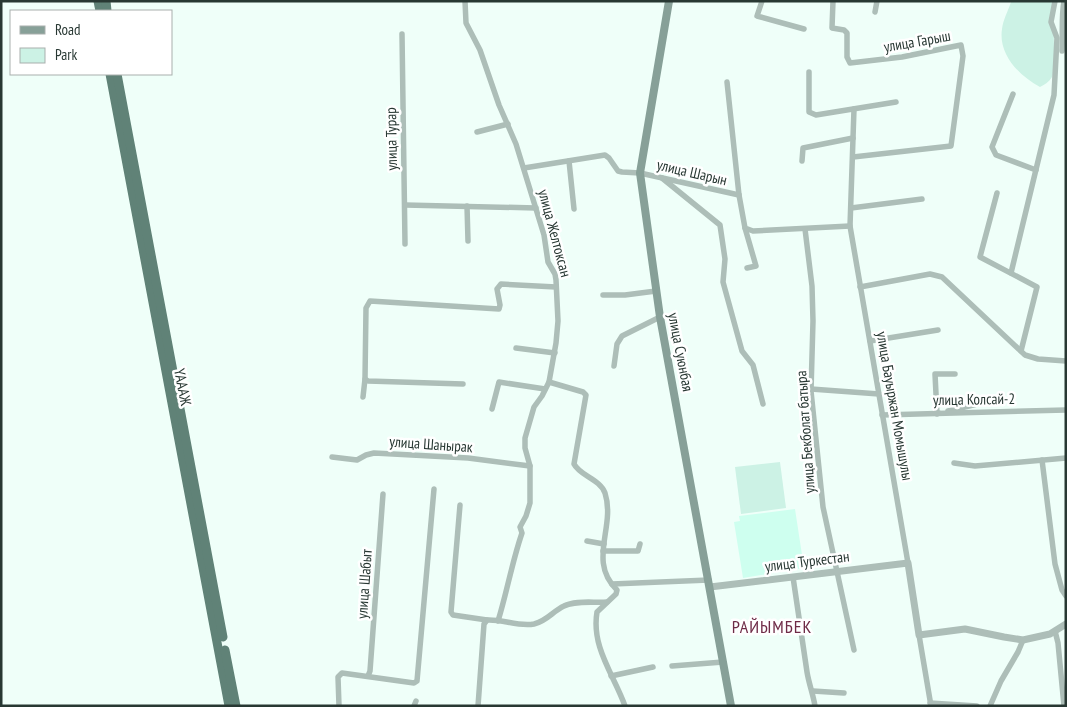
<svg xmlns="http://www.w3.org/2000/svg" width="1067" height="707" font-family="'PT Sans Narrow',sans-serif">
	<rect width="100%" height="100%" fill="#effff9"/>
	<path fill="#ceffef" d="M795 509 804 568 743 578 734 522 740 521 739 516Z"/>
	<g fill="#ccf2e5">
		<path d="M1025 1H1053C1053 15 1056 69 1052 77 1049 82 1044 85 1040 87 1019 76 998 54 1002 29 1003 20 1008 11 1011 2Z"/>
		<path d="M780 462 786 508 741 514 735 467Z"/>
	</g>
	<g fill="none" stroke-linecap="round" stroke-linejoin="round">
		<g stroke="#adbeb8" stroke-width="5.5">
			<path d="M465 1 466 23 480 50 499 105 516 144 544 235 548 262 555 274 556 280 558 321 556 343 549 382 542 396 534 407 525 438V448L530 466V503L526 516 520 527 522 533C512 562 507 592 498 621"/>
			<path d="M762 1 757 16 804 29"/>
			<path d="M833 1 832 28 844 30 847 33V57L850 63 902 57 961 45 963 56 951 146 853 157"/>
			<path d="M875 12 877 1"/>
			<path d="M402 34 405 244"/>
			<path d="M1062 51C1063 34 1061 18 1064 1"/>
			<path d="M809 72V112L816 115 896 102"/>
			<path d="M727 82 739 195 745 228 753 231 850 226"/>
			<path d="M1013 94 992 147 996 155 1036 170"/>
			<path d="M854 109 850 226 908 563"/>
			<path d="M477 132 508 124"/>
			<path d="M569 161 574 209"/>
			<path d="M802 161 803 148 853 138"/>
			<path d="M524 168 605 155 609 158 618 171 622 172 640 173 739 195"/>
			<path d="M662 178 720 225 725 259 723 282 742 351 753 365 763 404"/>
			<path d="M997 193 980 257 1037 287 1021 351"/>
			<path d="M405 205 536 208"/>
			<path d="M467 206 468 241"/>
			<path d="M851 208 922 199"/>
			<path d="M745 228 756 266 747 268"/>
			<path d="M805 229 812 286 813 321 811 391 823 507 854 650"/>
			<path d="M1011 273 1054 95 1057 38 1051 22 1055 1"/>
			<path d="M860 287 930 274 942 277 1025 355 1038 359 1066 361"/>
			<path d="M603 295H625L656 291"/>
			<path d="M870 341 938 330"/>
			<path d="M516 348 555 353"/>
			<path d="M614 366 617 344 622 336 660 317"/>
			<path d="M549 382 583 392 586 395 574 464C580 476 600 479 605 493 616 527 587 561 617 590L616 594 597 612C591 647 614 675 625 706"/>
			<path d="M463 384 368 381 365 379 366 308 370 301 499 309 500 305 497 289 501 284 556 287"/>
			<path d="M811 389 879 394"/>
			<path d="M363 397 365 379"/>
			<path d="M492 409 499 382 545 389"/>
			<path d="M948 411 990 401"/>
			<path d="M939 413 937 414 935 374H955"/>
			<path d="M882 415 1066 410"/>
			<path d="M332 457 357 460 366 455 374 453 468 458 530 466"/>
			<path d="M1042 460 1055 564 1062 590 1066 596"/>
			<path d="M954 463 975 466 1066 458"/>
			<path d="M460 505 451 612 453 615 487 620"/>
			<path d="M587 541 604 544"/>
			<path d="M603 551H638L640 544"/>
			<path d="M793 577 807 672C809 684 813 694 815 706"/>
			<path d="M612 584 709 580"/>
			<path d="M1055 631 1058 643 1064 706"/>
			<path d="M919 635 931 706"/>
			<path d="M672 666 723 662"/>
			<path d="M368 676 370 671 383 494"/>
			<path d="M611 676 653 667"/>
			<path d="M813 691 844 693"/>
			<path d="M930 703 977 706"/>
			<path d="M339 706 338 677 342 673 414 683 417 681 434 489"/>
			<path d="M414 706 416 701"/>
			<path d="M478 706 484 624 487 620C503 619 518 627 534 624 547 621 553 611 564 606 575 600 594 603 607 602"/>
			<path d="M990 706 1001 681 1018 652 1023 640"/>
		</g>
		<path stroke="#adbeb8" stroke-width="7" d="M710 587 908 563 919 635 965 629 1004 637 1023 640 1050 634 1066 624"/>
		<path stroke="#87a098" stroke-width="8" d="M669 1 640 173 660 317 731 706"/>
		<g stroke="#608277" stroke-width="9">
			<path d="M98 1 100 11"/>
			<path d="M106 1 107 11"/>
			<path d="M110 74 229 706"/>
			<path d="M117 74 223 637"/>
			<path d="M225 650 236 706"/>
		</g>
	</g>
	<g text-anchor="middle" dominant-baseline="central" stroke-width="5" stroke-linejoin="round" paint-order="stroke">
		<g font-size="15" fill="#283833" stroke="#fff">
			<text transform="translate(917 41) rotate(-10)">улица Гарыш</text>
			<text transform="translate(391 139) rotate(-91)">улица Турар</text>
			<text transform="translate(692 172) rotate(13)">улица Шарын</text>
			<text transform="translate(555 233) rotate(75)">улица Желтоксан</text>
			<text transform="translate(681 352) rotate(79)">улица Суюнбая</text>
			<text transform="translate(183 387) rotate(79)">ҮАААЖ</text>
			<text transform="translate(974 399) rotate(-1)">улица Колсай-2</text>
			<text transform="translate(895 406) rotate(80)">улица Бауыржан Момышулы</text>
			<text transform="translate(805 432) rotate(-94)">улица Бекболат батыра</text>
			<text transform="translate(431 444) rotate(4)">улица Шанырак</text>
			<text transform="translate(807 561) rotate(-7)">улица Туркестан</text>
			<text transform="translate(364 584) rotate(-86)">улица Шабыт</text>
		</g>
		<g font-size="18" letter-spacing="1" fill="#6e2b47" stroke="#fff">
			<text x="772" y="626">РАЙЫМБЕК</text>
		</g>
	</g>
	<rect width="1067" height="707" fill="none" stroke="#283833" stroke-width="5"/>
	<rect x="10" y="10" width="162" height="65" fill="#ffffff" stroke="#a9afad"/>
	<rect x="20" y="26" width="25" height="8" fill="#87a098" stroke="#a9afad"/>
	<text x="55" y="35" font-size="15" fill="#283833">Road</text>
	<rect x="20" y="48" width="25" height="15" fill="#ccf2e5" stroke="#a9afad"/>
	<text x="55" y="60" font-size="15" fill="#283833">Park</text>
</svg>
